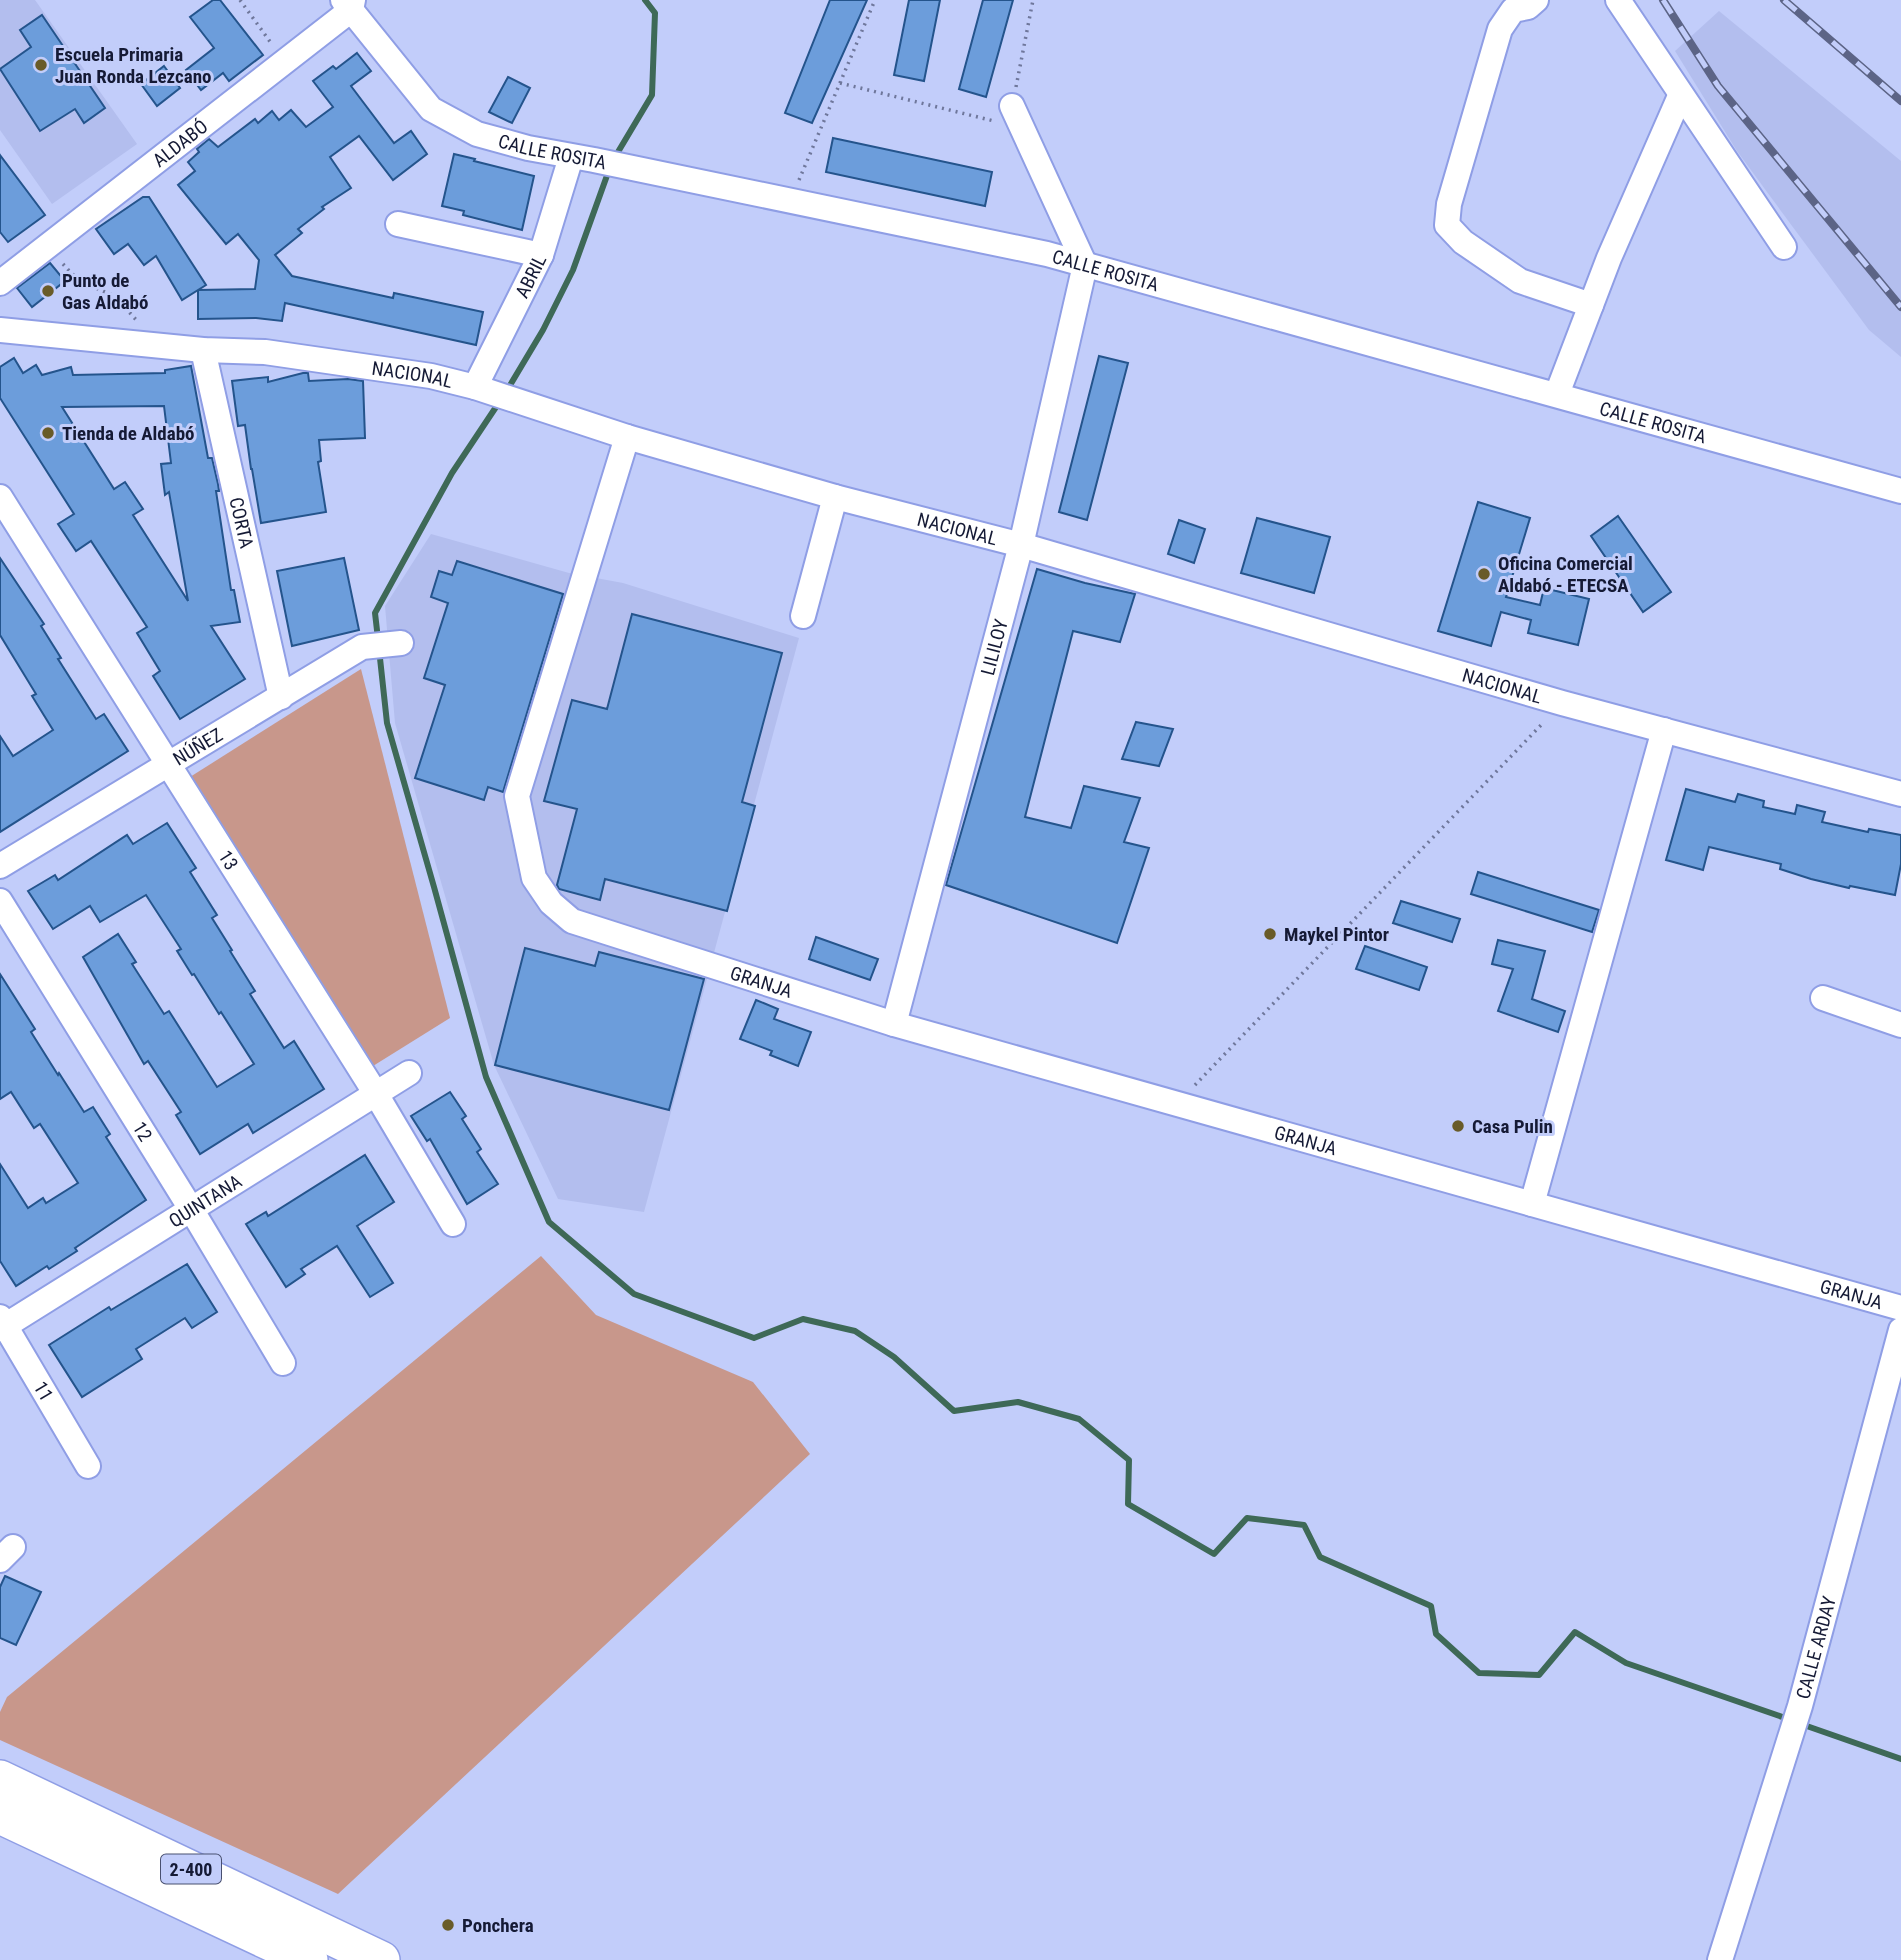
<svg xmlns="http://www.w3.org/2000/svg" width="1901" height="1960" font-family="'Roboto Condensed',sans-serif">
	<rect width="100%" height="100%" fill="#c2cdfa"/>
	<g fill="#b3beee">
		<path d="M0 0H35L137 144 52 204 0 130Z"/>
		<path d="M1719 11 1901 161V357L1869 330 1767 192 1737 151 1675 51Z"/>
		<path d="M431 534 569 573 623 583 799 638 644 1212 558 1199 494 1065 395 723 385 606Z"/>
	</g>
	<g fill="#c8978b">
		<path d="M361 669 450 1018 373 1066 190 777Z"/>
		<path d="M541 1256 596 1315 753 1382 810 1454 338 1894 0 1740V1712L7 1697Z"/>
	</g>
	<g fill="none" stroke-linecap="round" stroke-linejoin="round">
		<g stroke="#3e6957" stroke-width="6">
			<path d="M615 157 652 95 655 13 645 0"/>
			<path d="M506 392 543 330 573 270 609 170"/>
			<path d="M378 639 375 613 452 473 500 401"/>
			<path d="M379 649 387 723 434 887 486 1077 549 1222 634 1294 754 1338 803 1319 855 1331 894 1357 954 1411 1018 1402 1079 1419 1129 1460 1128 1504 1214 1554 1247 1518 1304 1525 1320 1557 1431 1606 1436 1634 1479 1673 1539 1675 1575 1632 1626 1663 1791 1720"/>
			<path d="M1801 1724 1901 1759"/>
		</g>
	</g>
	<g fill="#6c9ddb" stroke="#24548c" stroke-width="2" fill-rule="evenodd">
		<path d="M213 0H220L263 55 229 81 223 73 201 90 186 70 214 48 190 17Z"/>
		<path d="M830 0H867L812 123 785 113Z"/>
		<path d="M909 0H940L924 81 894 75Z"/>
		<path d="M983 0H1013L986 97 959 89Z"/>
		<path d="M42 15 105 108 84 123 75 109 40 131 0 69 31 47 20 30Z"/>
		<path d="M357 53 371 71 351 86 394 143 411 131 427 154 393 180 359 136 330 157 351 188 322 207 324 209 298 229 302 233 275 255 292 276 393 298 394 293 483 312 476 345 285 303 282 321 256 318 198 319V290L255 289 259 260 238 234 226 244 178 185 195 171 188 162 199 152 197 149 209 139 218 147 255 119 258 123 272 111 279 120 291 110 306 127 333 107 313 81 333 66 336 69Z"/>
		<path d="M164 66 180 88 157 106 141 84Z"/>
		<path d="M508 77 530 88 512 123 489 112Z"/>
		<path d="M833 138 992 172 985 206 826 172Z"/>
		<path d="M454 154 475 159 474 161 534 176 522 230 463 215 464 211 442 206Z"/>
		<path d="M0 155 45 215 8 242 0 232Z"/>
		<path d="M143 197H149L206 285 182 300 156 256 144 265 128 244 114 254 96 229Z"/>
		<path d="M50 263 65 281 32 307 17 288Z"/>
		<path d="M1099 356 1128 363 1087 520 1059 512Z"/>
		<path d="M14 358 23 373 36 365 42 375 71 367 73 375 165 373V370L191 366 208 458H212L218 484 219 491H216L231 590H234L240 622 211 626 245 679 180 719 153 676 160 671 137 633 147 627 91 541 76 551 58 524 74 514 0 398V367ZM164 406 171 463 161 464 165 495 169 492 188 601 133 515 143 509 125 482 114 489 62 407Z"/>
		<path d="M303 373H308L309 381 348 379 363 381 365 438 319 440 321 461 318 462 326 512 261 523 252 469H251L245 425 238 426 232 381 268 377V382Z"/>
		<path d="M1478 502 1530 518 1506 597 1540 605 1544 588 1589 599 1578 645 1528 633 1531 620 1501 612 1491 646 1438 631Z"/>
		<path d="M1618 516 1671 592 1643 612 1591 536Z"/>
		<path d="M1257 518 1330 537 1314 593 1241 573Z"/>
		<path d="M1179 520 1205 529 1194 563 1168 554Z"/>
		<path d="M0 558 44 624 41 626 61 658 58 659 96 719 104 714 128 751 0 832V736L13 756 53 730 32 696 36 694 0 635Z"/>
		<path d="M344 558 359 630 292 646 277 571Z"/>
		<path d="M457 561 563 594 503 792 488 787 484 800 415 778 445 685 424 678 448 603 431 597 439 571 452 575Z"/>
		<path d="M1037 569 1085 583 1135 594 1120 642 1073 631 1025 817 1071 828 1084 786 1140 798 1124 842 1149 848 1117 943 946 885Z"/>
		<path d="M632 614 782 653 742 802 755 806 727 911 605 879 600 900 559 889 557 885 577 809 544 801 572 700 607 709Z"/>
		<path d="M1136 722 1173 729 1159 766 1122 759Z"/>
		<path d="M1686 789 1735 802 1738 794 1764 801 1763 807 1795 814 1797 805 1825 812 1822 822 1868 832 1869 829 1901 835V864L1895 895 1850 886 1849 888 1811 879 1780 869 1781 864 1709 847 1703 870 1666 860Z"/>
		<path d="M167 823 196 868 190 872 217 915 212 918 232 950 230 951 255 991 250 994 284 1048 294 1041 324 1089 253 1133 248 1124 200 1154 176 1115 181 1112 148 1061 144 1064 83 957 118 934 136 962 132 964 164 1014 169 1011 217 1087 254 1064 221 1012 219 1014 194 974 192 975 177 951 181 949 146 895 100 922 90 906 53 929 28 891 55 875 58 880 127 835 133 844Z"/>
		<path d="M1478 872 1599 910 1592 932 1471 894Z"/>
		<path d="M1401 901 1460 919 1452 942 1393 923Z"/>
		<path d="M816 937 878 959 870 980 809 959Z"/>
		<path d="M1498 940 1545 951 1532 999 1565 1011 1558 1032 1498 1011 1513 969 1492 964Z"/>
		<path d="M1365 946 1427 967 1419 990 1356 969Z"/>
		<path d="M525 948 595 966 599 952 704 979 669 1110 495 1065Z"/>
		<path d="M0 974 35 1029 31 1032 58 1075 59 1073 84 1112 93 1107 110 1134 106 1137 146 1200 75 1248 77 1251 49 1269 47 1266 16 1286 0 1261V1164L28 1208 43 1198 46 1203 78 1183 40 1124 34 1128 11 1092 0 1099Z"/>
		<path d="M756 1000 778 1009 774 1019 811 1032 798 1066 770 1055 772 1051 740 1039Z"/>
		<path d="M450 1092 466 1116 462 1119 481 1149 477 1152 498 1184 467 1204 430 1139 427 1141 411 1116Z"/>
		<path d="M365 1155 394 1202 357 1226 393 1283 370 1297 337 1246 301 1269 305 1274 286 1287 246 1224 266 1212 268 1216Z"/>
		<path d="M187 1264 217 1312 192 1328 185 1318 136 1349 142 1359 82 1397 49 1345 109 1307 111 1310Z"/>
		<path d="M5 1576 41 1592 16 1645 0 1638V1587Z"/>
	</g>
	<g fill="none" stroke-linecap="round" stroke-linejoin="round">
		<defs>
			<g id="minor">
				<path id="s1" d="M343 0 431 109 477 134 528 148 594 160 1047 254 1901 491"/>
				<path d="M1536 0 1528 7 1513 10 1500 29 1449 204 1447 225 1463 242 1520 281 1591 305"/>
				<path d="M1618 0 1784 247"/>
				<path d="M398 224 541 255"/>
				<path id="s2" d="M0 283 351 10 353 0"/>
				<path id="s3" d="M0 330 203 350 265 352 431 376 475 387 627 437 835 497 1021 545 1562 703 1901 794"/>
				<path id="s4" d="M203 350 281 697"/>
				<path id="s5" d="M475 387 541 255 571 157"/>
				<path d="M1557 394 1609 258 1680 96"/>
				<path id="s6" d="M627 437 517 796 534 878 551 903 572 921 894 1024 1901 1308"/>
				<path id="s7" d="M0 497 376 1094 453 1224"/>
				<path d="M803 616 835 497"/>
				<path id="s8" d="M0 866 362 647 401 643"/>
				<path id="s9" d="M0 901 191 1209 283 1363"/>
				<path d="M1823 998 1901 1025"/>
				<path id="s10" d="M894 1024 1021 545 1085 265 1012 106"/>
				<path d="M1532 1204 1664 730"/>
				<path id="s11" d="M0 1317 88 1466"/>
				<path id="s12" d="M0 1329 409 1073"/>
				<path d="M0 1560 13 1547"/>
				<path id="s13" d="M1720 1960 1800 1706 1901 1330"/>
			</g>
			<g id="highway">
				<path d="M0 1779 381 1960"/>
				<path d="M0 1815 309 1960"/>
			</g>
		</defs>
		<use href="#minor" stroke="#8f9ee5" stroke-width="28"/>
		<use href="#highway" stroke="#8f9ee5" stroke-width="40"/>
		<g stroke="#6f779b" stroke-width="3.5" stroke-dasharray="2 5" stroke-linecap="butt">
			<path d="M240 0 271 43"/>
			<path d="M840 83 994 121"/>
			<path d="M1016 87 1033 0"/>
			<path d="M799 180 875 0"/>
			<path d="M63 264 72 274 91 286 115 296 138 322"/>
			<path d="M1195 1085 1544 722"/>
		</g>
		<use href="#minor" stroke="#fff" stroke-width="24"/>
		<use href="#highway" stroke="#fff" stroke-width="37"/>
		<defs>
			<g id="rail">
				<path d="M1663 0 1718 86 1901 307"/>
				<path d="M1784 0 1901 101"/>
			</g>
		</defs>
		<use href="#rail" stroke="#5c6486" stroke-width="8"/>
		<use href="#rail" stroke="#c2cdfa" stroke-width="5" stroke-dasharray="16" stroke-linecap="butt"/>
	</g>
	<g fill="#695b28" stroke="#c2cdfa" stroke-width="2.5">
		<circle cx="41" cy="65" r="7"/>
		<circle cx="48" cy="291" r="7"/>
		<circle cx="48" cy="433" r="7"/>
		<circle cx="1484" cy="574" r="7"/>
		<circle cx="1270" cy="934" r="7"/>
		<circle cx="1458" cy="1126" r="7"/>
		<circle cx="448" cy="1925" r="7"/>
	</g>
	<g text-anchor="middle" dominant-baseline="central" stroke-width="6" stroke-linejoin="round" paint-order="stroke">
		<rect fill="#c2cdfa" stroke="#495070" stroke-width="2" x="161" y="1854.5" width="60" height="29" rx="5"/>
		<g font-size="18" font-weight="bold" fill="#151a35">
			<text x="191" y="1869">2-400</text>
		</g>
		<g font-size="19" font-weight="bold" fill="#151a35" stroke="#c2cdfa" text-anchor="start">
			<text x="55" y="54">Escuela Primaria<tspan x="55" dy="22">Juan Ronda Lezcano</tspan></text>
			<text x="62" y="280">Punto de<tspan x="62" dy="22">Gas Aldabó</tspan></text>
			<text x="62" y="433">Tienda de Aldabó</text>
			<text x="1498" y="563">Oficina Comercial<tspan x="1498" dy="22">Aldabó - ETECSA</tspan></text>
			<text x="1284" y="934">Maykel Pintor</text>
			<text x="1472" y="1126">Casa Pulin</text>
			<text x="462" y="1925">Ponchera</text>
		</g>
		<g font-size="19" fill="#151a35" stroke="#c2cdfa">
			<text stroke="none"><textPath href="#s2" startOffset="228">ALDABÓ</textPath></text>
			<text stroke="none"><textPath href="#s1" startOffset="270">CALLE ROSITA</textPath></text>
			<text stroke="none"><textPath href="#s1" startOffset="836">CALLE ROSITA</textPath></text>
			<text stroke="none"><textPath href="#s5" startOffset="124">ABRIL</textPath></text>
			<text stroke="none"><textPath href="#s3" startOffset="415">NACIONAL</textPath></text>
			<text stroke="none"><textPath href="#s1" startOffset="1404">CALLE ROSITA</textPath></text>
			<text stroke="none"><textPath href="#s4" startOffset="177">CORTA</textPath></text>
			<text stroke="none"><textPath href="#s3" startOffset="982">NACIONAL</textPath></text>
			<text stroke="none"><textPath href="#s10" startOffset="390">LILILOY</textPath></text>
			<text stroke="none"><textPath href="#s3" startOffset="1549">NACIONAL</textPath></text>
			<text stroke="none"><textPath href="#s8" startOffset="231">NÚÑEZ</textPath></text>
			<text stroke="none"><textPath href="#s7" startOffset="429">13</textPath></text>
			<text stroke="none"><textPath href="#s6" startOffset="716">GRANJA</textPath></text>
			<text stroke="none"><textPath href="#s9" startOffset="271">12</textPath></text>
			<text stroke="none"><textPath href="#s6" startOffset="1283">GRANJA</textPath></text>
			<text stroke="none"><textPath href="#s12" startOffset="242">QUINTANA</textPath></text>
			<text stroke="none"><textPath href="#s6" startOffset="1850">GRANJA</textPath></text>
			<text stroke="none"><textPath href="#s11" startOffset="86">11</textPath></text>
			<text stroke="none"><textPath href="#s13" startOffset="327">CALLE ARDAY</textPath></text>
		</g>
	</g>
</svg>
